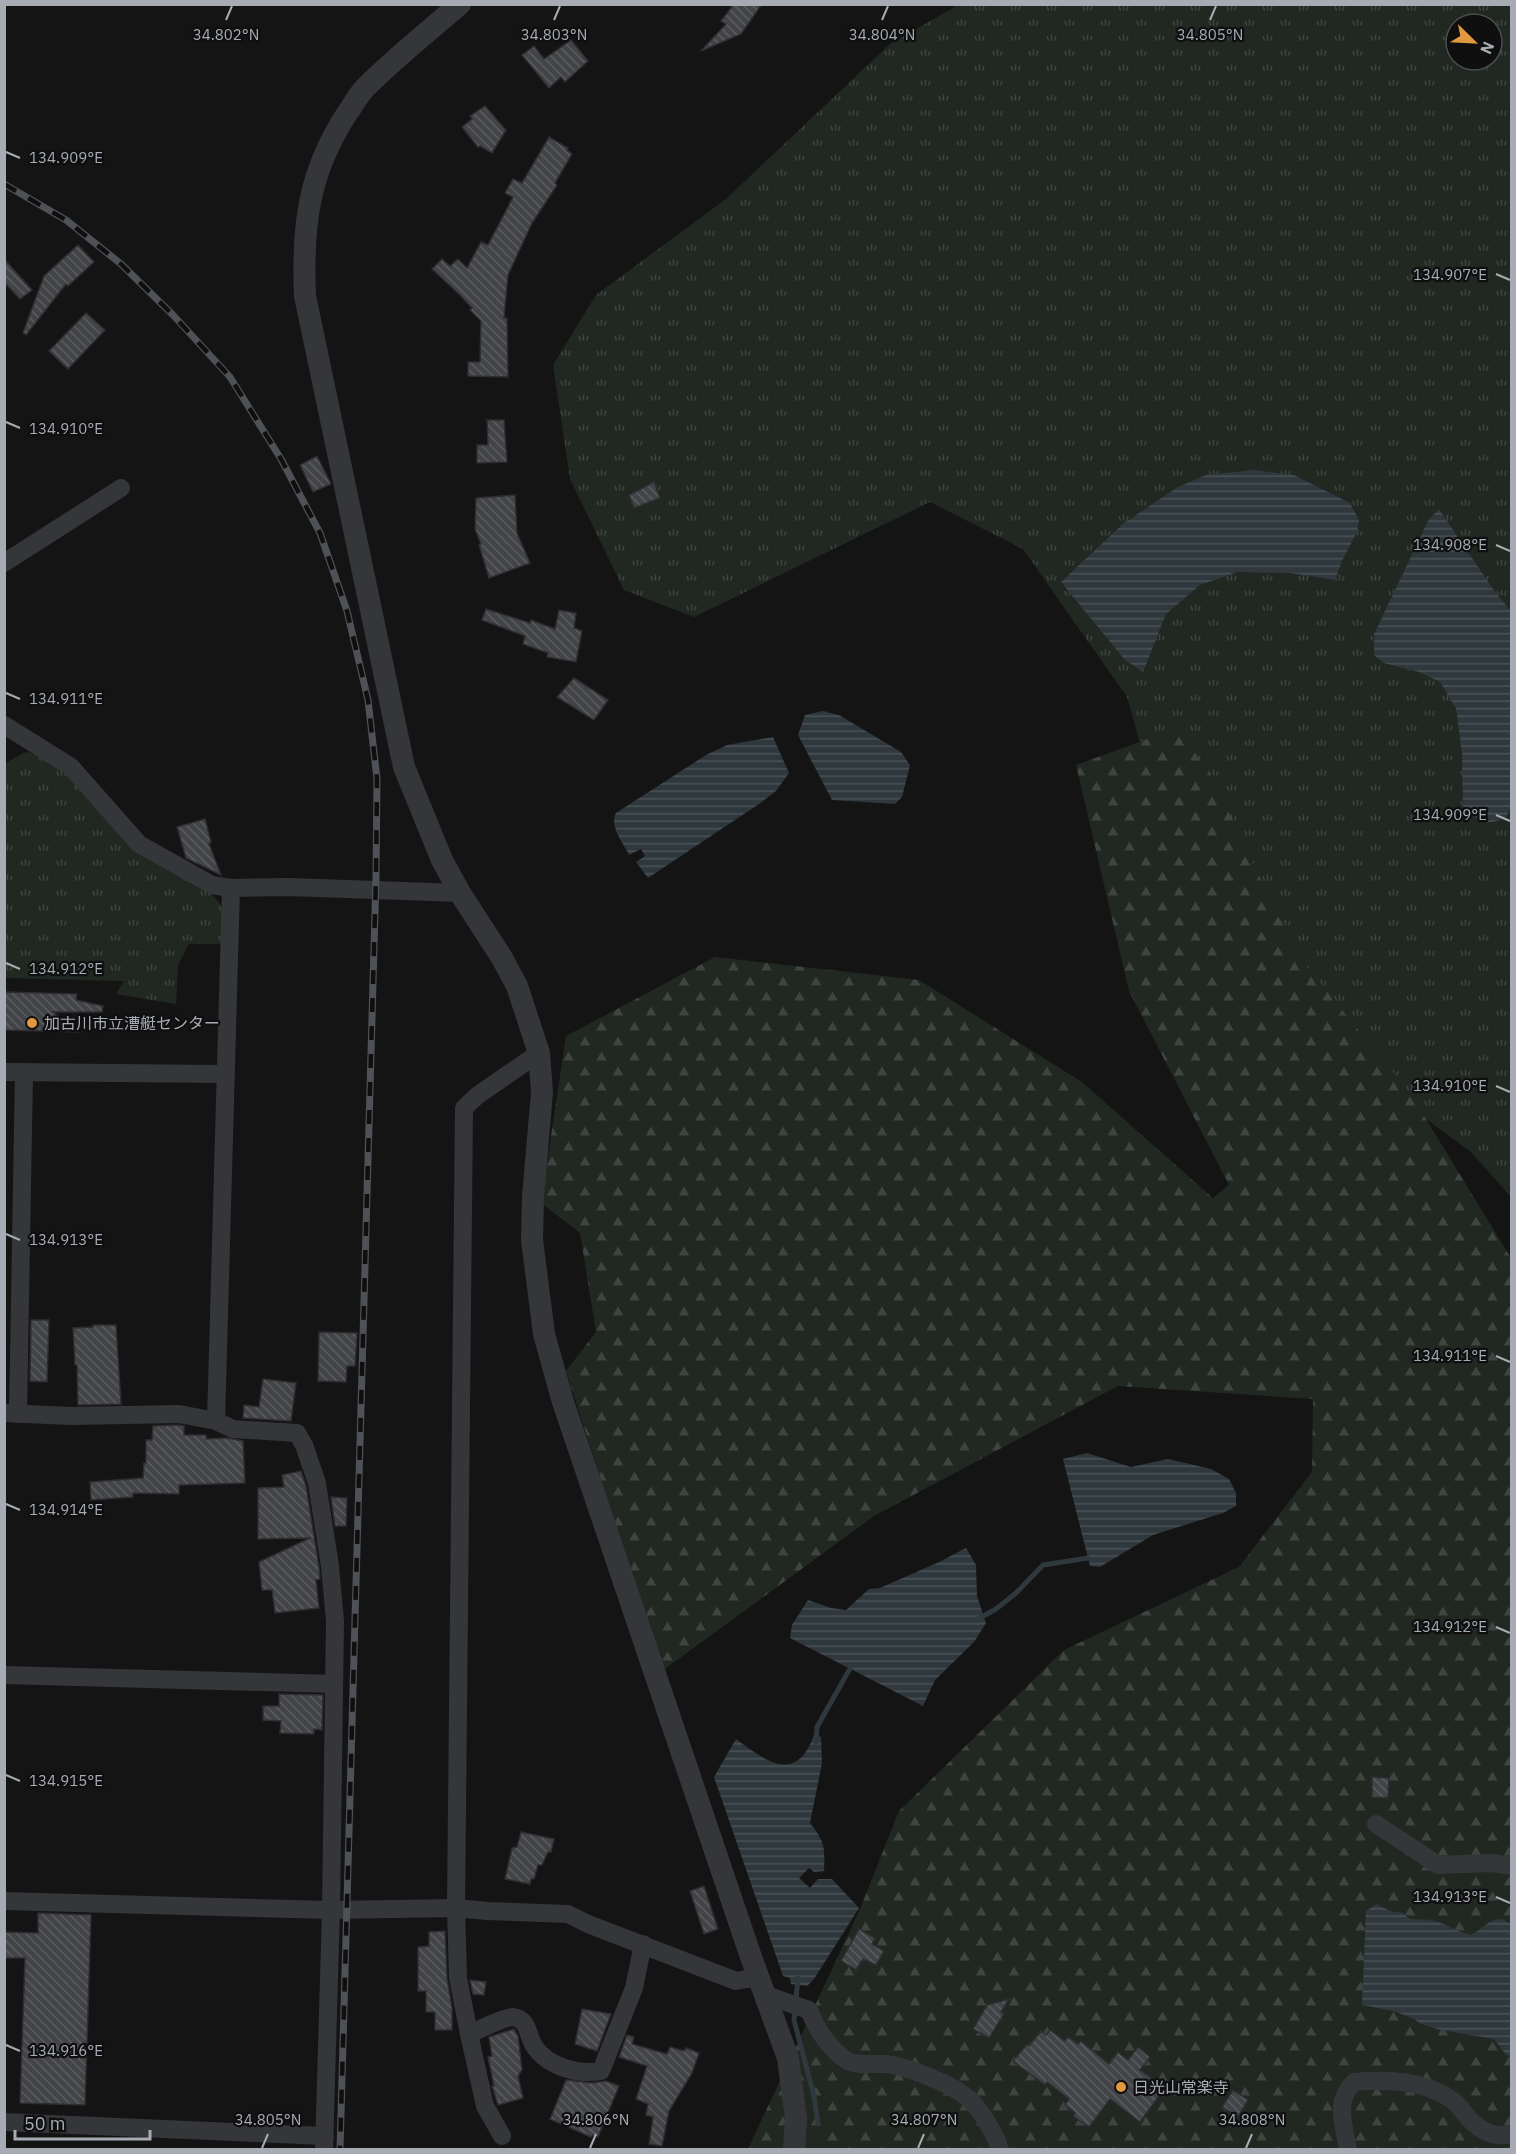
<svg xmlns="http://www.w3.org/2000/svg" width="1516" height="2154" font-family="'IBM Plex Sans','Noto Sans JP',sans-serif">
	<defs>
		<pattern id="grass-tufts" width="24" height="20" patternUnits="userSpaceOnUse" patternTransform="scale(1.5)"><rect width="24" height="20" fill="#202821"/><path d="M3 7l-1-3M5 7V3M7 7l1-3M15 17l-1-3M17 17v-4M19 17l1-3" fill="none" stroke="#3e443f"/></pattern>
		<pattern id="forest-firs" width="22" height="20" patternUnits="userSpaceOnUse" patternTransform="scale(1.5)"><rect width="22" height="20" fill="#202821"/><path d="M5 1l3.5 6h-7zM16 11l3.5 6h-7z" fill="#3e443f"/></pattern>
		<pattern id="water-rules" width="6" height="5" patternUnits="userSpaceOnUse" patternTransform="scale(1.5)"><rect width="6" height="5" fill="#2e383d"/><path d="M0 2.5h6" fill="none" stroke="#495257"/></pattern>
		<pattern id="building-back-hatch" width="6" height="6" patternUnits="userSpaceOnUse" patternTransform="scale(1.5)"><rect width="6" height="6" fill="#434448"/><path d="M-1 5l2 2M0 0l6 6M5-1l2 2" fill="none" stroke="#5b5c60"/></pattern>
	</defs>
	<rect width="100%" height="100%" fill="#141415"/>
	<g fill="url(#grass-tufts)" fill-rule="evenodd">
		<path d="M958 5H1511V1197L1471 1152 1352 1065 1159 811 1127 697 1023 549 930 502 694 617 624 590 570 479 553 365 596 295 726 199 890 44ZM1456 24H1492V60H1456Z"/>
		<path d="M29 752 56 766 211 893 222 906 223 944H189L178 965 176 1004 116 994 124 981 5 978V764L23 753Z"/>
	</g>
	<path fill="url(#forest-firs)" d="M1178 728 1213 779 1297 955 1410 1093 1511 1258V2149H748L860 1909 899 1811 1064 1650 1239 1567 1312 1472 1313 1399 1118 1386 874 1516 662 1671 566 1371 596 1332 580 1233 541 1203 566 1036 715 957 919 980 1082 1082 1213 1198 1229 1185 1129 991 1076 765Z"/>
	<g fill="url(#water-rules)">
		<path d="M1253 470 1294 475 1350 503 1359 520 1357 532 1342 561 1335 580 1290 573 1237 572 1200 585 1166 614 1143 672 1125 660 1061 582 1124 523 1178 487 1206 475Z"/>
		<path d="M1439 509 1495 592 1511 611V807L1506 818C1485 826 1478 823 1463 806L1462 753 1456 708 1440 682 1419 672 1384 663 1374 655V634L1429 519Z"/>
		<path d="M823 711 839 715 901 752 910 765 902 797 895 804 832 800 798 735 805 715Z"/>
		<path d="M773 737 789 773 776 791 759 804 648 878 636 862 645 856 641 849 629 855C623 843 609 826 616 813L706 755 727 745Z"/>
		<path d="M1087 1453 1131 1467 1168 1459 1211 1469 1229 1479 1236 1493V1506L1223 1513 1153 1535 1100 1567 1090 1566 1063 1459Z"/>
		<path d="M966 1548 976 1565 977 1596 986 1623 974 1642 935 1680 923 1706 790 1638 792 1625 808 1600 831 1608 846 1610 869 1589 880 1588 937 1563Z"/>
		<path d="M814 1735 821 1737 822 1763 810 1823C825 1842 825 1847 824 1871L814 1872 809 1868 799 1878 810 1888 818 1879H832L859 1908 814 1979 807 1986 791 1984 790 1978 783 1976 714 1777 736 1739C766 1761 796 1785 814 1735Z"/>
		<path d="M1377 1904 1390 1911 1403 1913C1411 1923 1419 1918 1430 1920 1444 1922 1456 1932 1471 1935 1487 1927 1494 1911 1511 1924V2056L1506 2055 1494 2039 1441 2030 1421 2024 1414 2019 1394 2011 1362 2005 1366 1911Z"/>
	</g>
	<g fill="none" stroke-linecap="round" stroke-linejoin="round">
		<g stroke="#2e383d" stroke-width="5">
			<path d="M978 1619 996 1609 1016 1593 1043 1565 1088 1558"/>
			<path d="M816 1742 817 1727 852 1665"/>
			<path d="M798 1978 794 2020 814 2096 818 2123"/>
		</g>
	</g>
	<g fill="url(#building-back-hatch)" stroke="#2e2e31" stroke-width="1.5">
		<path d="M734 4H762L741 34 701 51 726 24 721 21Z"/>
		<path d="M571 40 588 61 565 82 561 77 549 88 522 55 534 46 544 59Z"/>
		<path d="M485 106 506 130 492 153 480 146 478 147 462 127 472 119 470 116Z"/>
		<path d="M549 137 568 148 567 150 572 154 555 183 557 185 532 223 508 275 504 318H507L508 377 468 376V362H480L481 321 470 310 472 308 460 295 432 269 442 259 450 266 458 259 467 268 481 242 488 245 513 197 505 193 513 179 522 183Z"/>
		<path d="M78 245 94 262 68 286 66 284 26 335 23 333 44 276Z"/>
		<path d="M4 259 32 290 20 299 4 282Z"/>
		<path d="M86 313 105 330 68 369 49 351Z"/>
		<path d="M487 420H504L507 462 477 463V445H488Z"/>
		<path d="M317 456 331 484 313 492 300 465Z"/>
		<path d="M654 482 660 498 634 508 629 495Z"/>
		<path d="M515 495 517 533 530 563 489 578 479 545 481 544 475 529 476 498Z"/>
		<path d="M486 609 530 623 531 620 555 629 559 610 576 613 574 628 582 631 576 662 547 657 548 653 523 644 525 636 482 620Z"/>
		<path d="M574 678 608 700 594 720 557 697Z"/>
		<path d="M205 819 211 842 209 844 221 875 186 858 177 827Z"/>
		<path d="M4 992 77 994 76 1000 103 1006 102 1012H53L79 1032 4 1030Z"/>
		<path d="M31 1320H49L47 1382 30 1381Z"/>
		<path d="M93 1325H116L121 1404 78 1405 77 1365H75L73 1328 93 1327Z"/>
		<path d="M319 1332 357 1333 355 1366H347L346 1382 318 1381Z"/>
		<path d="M263 1379 296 1383 291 1421 243 1418 244 1405 259 1407Z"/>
		<path d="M178 1425 184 1426V1435H206V1439L227 1438 243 1441 245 1483 179 1485V1494L133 1493V1497L91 1500 90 1482 143 1478 144 1463H146V1440H152L153 1426Z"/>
		<path d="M301 1471 306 1486 319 1567 320 1579 316 1580 319 1608 275 1613 272 1590H262L259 1562 310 1538 258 1539V1488L284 1487 282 1475Z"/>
		<path d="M331 1497 347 1498 346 1526H335Z"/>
		<path d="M279 1694 323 1695 322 1730 314 1729V1734L280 1733 281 1721 263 1720V1706H279Z"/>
		<path d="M1372 1777 1389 1778 1388 1798 1372 1797Z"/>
		<path d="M521 1832 554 1839 551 1852H548L542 1865H538L534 1879H531L530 1884 505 1879 512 1848 517 1847Z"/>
		<path d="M704 1886 718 1929 704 1934 690 1891Z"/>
		<path d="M38 1913 91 1915 85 2105 20 2103 25 1958H4V1932L38 1933Z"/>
		<path d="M859 1929 875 1938 872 1944 884 1951 876 1965 863 1959 856 1970 841 1961Z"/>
		<path d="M445 1931 447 1978 452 2008V2030H435V2012H426V1991H418V1947L429 1946V1932Z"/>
		<path d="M470 1980 486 1982 484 1995 473 1994Z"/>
		<path d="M1009 1999 1001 2012 1004 2014 989 2038 973 2029 987 2005Z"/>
		<path d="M582 2009 611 2014 597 2051 575 2044Z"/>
		<path d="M514 2029 518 2036 522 2070 518 2076 523 2098 498 2105 492 2086H494L488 2057 492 2056 489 2037Z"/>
		<path d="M1050 2030 1065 2041 1068 2037 1078 2044 1081 2041 1109 2064 1118 2052 1128 2060 1138 2047 1150 2057 1140 2070 1151 2078 1148 2083 1161 2093 1140 2122 1110 2099 1089 2127 1073 2116 1075 2113 1065 2105 1069 2099 1047 2082 1045 2085 1013 2061 1027 2044 1029 2046 1041 2031 1046 2035Z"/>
		<path d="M627 2035 634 2037 632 2044 667 2054 670 2047 684 2051 686 2048 699 2053 692 2073 669 2111 662 2146 649 2144 653 2117 646 2115 648 2104 636 2099 647 2066 619 2057Z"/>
		<path d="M566 2080 592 2083 606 2081 619 2086 598 2137 593 2135 591 2137 550 2119Z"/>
		<path d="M1233 2090 1248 2100 1238 2117 1222 2107Z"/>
	</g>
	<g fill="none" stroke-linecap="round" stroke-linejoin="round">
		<g stroke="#35363a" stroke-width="18">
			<path d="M4 563 121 488"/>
			<path d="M4 725 71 767 139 844 212 885 231 888 289 887 460 893"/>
			<path d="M4 1072 225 1074"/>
			<path d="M4 1413 71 1416 179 1414 216 1421 233 1429 297 1433 304 1445 317 1483 330 1566 335 1621 331 1910 324 2150"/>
			<path d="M18 1414 24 1072"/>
			<path d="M216 1421 231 888"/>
			<path d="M4 1675 334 1684"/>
			<path d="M1376 1824 1438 1865 1491 1863 1512 1866"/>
			<path d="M4 1901 331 1910 456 1908 487 1911 568 1914 588 1924 736 1981 758 1977"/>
			<path d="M763 1994 809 2010C816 2028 830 2051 848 2061 860 2067 880 2062 893 2065 912 2069 951 2084 965 2096 978 2105 996 2134 1000 2150"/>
			<path d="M469 2034C479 2030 504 2017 513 2017 529 2019 527 2035 534 2046 548 2067 578 2075 601 2071L634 1988 643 1944"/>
			<path d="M4 2122 325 2136"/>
			<path d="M502 2136 485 2106 469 2034 458 1978 456 1908 464 1108 478 1095 539 1053"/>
			<path d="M1348 2150C1344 2124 1334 2101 1354 2082 1387 2079 1424 2080 1452 2100 1457 2103 1461 2109 1465 2114 1477 2129 1492 2139 1512 2134"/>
		</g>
		<path stroke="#35363a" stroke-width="22" d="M460 4C429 31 396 57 367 86 359 93 354 104 348 112 308 172 302 227 305 296L404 767 442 860 460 893 502 958 517 986 539 1053 542 1092 533 1197 532 1240 544 1334 563 1402 751 1957 788 2058 796 2119 794 2150"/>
		<defs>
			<path id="rail" d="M4 184 66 220 121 264 173 315 230 377 281 459 320 533 347 611 368 700 377 779 376 877 340 2150"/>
		</defs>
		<use href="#rail" stroke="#4e5155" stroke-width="7"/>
		<use href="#rail" stroke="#0f0f10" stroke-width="4.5" stroke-dasharray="14" stroke-linecap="butt"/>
	</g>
	<path fill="none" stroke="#a7acb4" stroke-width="2" d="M226 20 232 6M554 20 560 6M882 20 888 6M1210 20 1216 6M6 152 20 158M1496 274 1510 280M6 422 20 428M1496 545 1510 551M6 693 20 699M1496 815 1510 821M6 963 20 969M1496 1086 1510 1092M6 1234 20 1240M1496 1356 1510 1362M6 1504 20 1510M1496 1627 1510 1633M6 1775 20 1781M1496 1897 1510 1903M6 2045 20 2051M262 2148 268 2134M590 2148 596 2134M918 2148 924 2134M1246 2148 1252 2134"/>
	<g fill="#e1993f" stroke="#0f0f10" stroke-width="2">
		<circle cx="32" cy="1023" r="6"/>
		<circle cx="1121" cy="2087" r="6"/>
	</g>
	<g text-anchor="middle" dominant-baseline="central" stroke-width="4.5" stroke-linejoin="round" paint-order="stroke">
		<g font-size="16" fill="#a7acb4" stroke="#0f0f10" text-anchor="start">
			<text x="44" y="1023">加古川市立漕艇センター</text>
			<text x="1133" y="2087">日光山常楽寺</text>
		</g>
	</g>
	<g font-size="15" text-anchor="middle" fill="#a7acb4" stroke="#0f0f10" stroke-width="4.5" stroke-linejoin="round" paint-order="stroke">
		<text x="554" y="40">34.803°N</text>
		<text x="882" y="40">34.804°N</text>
		<text x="1210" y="40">34.805°N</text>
		<text x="226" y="40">34.802°N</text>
		<text x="66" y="163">134.909°E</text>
		<text x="1450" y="280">134.907°E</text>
		<text x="66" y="434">134.910°E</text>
		<text x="1450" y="550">134.908°E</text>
		<text x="66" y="704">134.911°E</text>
		<text x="1450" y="820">134.909°E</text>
		<text x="66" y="974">134.912°E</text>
		<text x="1450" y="1091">134.910°E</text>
		<text x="66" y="1245">134.913°E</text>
		<text x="1450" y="1361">134.911°E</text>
		<text x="66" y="1515">134.914°E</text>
		<text x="1450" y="1632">134.912°E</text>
		<text x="66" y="1786">134.915°E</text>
		<text x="1450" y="1902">134.913°E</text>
		<text x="66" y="2056">134.916°E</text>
		<text x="268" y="2125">34.805°N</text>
		<text x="596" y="2125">34.806°N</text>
		<text x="924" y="2125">34.807°N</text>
		<text x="1252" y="2125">34.808°N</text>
	</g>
	<rect width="1516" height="2154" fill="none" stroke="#a7acb4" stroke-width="12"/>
	<g transform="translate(1474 42) rotate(114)"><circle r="28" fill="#0f0f10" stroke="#4c4e52" stroke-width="1.5"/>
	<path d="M0-4.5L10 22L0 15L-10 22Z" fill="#e1993f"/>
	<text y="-9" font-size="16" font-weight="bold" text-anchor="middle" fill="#a7acb4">N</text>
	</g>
	<path d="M15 2130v9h135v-9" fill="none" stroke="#a7acb4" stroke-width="3"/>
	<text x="24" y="2130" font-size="18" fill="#a7acb4" stroke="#0f0f10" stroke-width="4.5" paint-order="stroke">50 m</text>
</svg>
